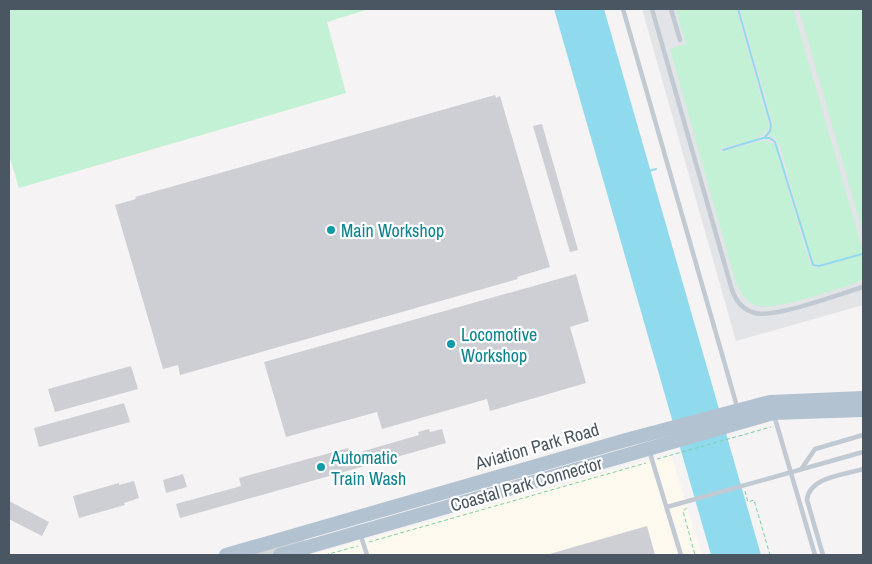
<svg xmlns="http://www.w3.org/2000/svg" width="872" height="564" font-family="'Archivo Narrow',sans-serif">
	<rect width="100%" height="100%" fill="#f5f3f3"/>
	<path fill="#fdf9ef" d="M671 454 702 555H310Z"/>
	<path fill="#e2e4e7" d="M642 9H863V305L736 341Z"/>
	<g fill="#c3f1d5">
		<path d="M9 9H369L327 22 346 93 19 188 9 155Z"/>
		<path d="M676 9H736L769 126C765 141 734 144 721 148V152L765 140 775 145 809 262 813 267 818 268 862 255V253L819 265 812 263 780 146 776 139 769 135 773 124 740 9H793L863 251V279L856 283C835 289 771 314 753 304 743 299 739 289 735 280L670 49 686 44Z"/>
		<path d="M799 9H863V233Z"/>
	</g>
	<path fill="#90daee" d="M554 9H604L761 555H711Z"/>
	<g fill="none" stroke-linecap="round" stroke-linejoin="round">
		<g stroke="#90daee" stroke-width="2">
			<path d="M738 9 771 125 770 131 765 137"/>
			<path d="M723 150 763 138H770L775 142 813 265 819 266 862 254"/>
			<path d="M649 171 656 169"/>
		</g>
		<path stroke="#d5d6d8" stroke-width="19" d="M265 555 297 546"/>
	</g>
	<g fill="#cdcfd5">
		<path d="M495 95 496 98 500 96 550 267 517 277 518 279 180 375 178 365 163 369 115 205 136 199 135 197Z"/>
		<path d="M542 124 578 250 570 252 533 126Z"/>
		<path d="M576 274 589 321 570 327 586 383 490 411 487 399 382 429 377 412 286 437 264 362Z"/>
		<path d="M131 366 138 389 55 412 48 389Z"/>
		<path d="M124 403 130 422 39 447 34 428Z"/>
		<path d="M429 429 430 432 442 429 446 443 180 518 176 504 241 486 239 478 348 448 350 455 419 435 418 432Z"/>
		<path d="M183 474 187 487 166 493 163 480Z"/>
		<path d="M134 481 139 498 124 503 125 505 79 518 73 496 119 483V485Z"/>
		<path d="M9 501 49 522 42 536 9 519Z"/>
		<path d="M647 526 655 555H546Z"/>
	</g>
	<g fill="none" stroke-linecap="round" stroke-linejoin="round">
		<g stroke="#7ad0a6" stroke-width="1" stroke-dasharray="4 2.5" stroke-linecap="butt">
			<path d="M657 459 771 427"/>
			<path d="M745 491 748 502 754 500 770 555"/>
			<path d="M687 508 683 511 695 555"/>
			<path d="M369 542 646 463"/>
			<path d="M325 555 358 546"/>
		</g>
		<g stroke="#c1cad2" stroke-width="4.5">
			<path d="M623 9 738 410"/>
			<path d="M652 9 732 290C736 301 743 310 755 313 776 318 840 294 863 287"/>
			<path d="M671 9 680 40"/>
			<path d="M774 415 815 555"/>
			<path d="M649 450 681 555"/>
			<path d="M802 468 815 449 863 435"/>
			<path d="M667 507 863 452"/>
			<path d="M360 533 367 555"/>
			<path d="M823 555 807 500C809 477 844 475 863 469"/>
		</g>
		<g stroke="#b3c2d1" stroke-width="14">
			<path d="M226 555 626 440 770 402 863 398"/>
			<path d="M280 555 773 413 863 410"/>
		</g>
	</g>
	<g fill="#0f9aa8" stroke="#fff" stroke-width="2">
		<circle cx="331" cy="230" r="5"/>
		<circle cx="451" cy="344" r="5"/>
		<circle cx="321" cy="467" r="5"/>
	</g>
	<g text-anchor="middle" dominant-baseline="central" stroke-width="4.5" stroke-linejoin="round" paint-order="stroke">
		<g font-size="18" fill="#0d838f" stroke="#fff" text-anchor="start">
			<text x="341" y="230">Main Workshop</text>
			<text x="461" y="334">Locomotive<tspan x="461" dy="21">Workshop</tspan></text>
			<text x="331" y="457">Automatic<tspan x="331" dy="21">Train Wash</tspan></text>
		</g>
		<g font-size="18" fill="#4a5661" stroke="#fff">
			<text transform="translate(537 446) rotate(-16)">Aviation Park Road</text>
			<text transform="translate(526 484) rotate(-16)">Coastal Park Connector</text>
		</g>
	</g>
	<rect width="872" height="564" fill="none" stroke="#4a5661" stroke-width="20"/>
</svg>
